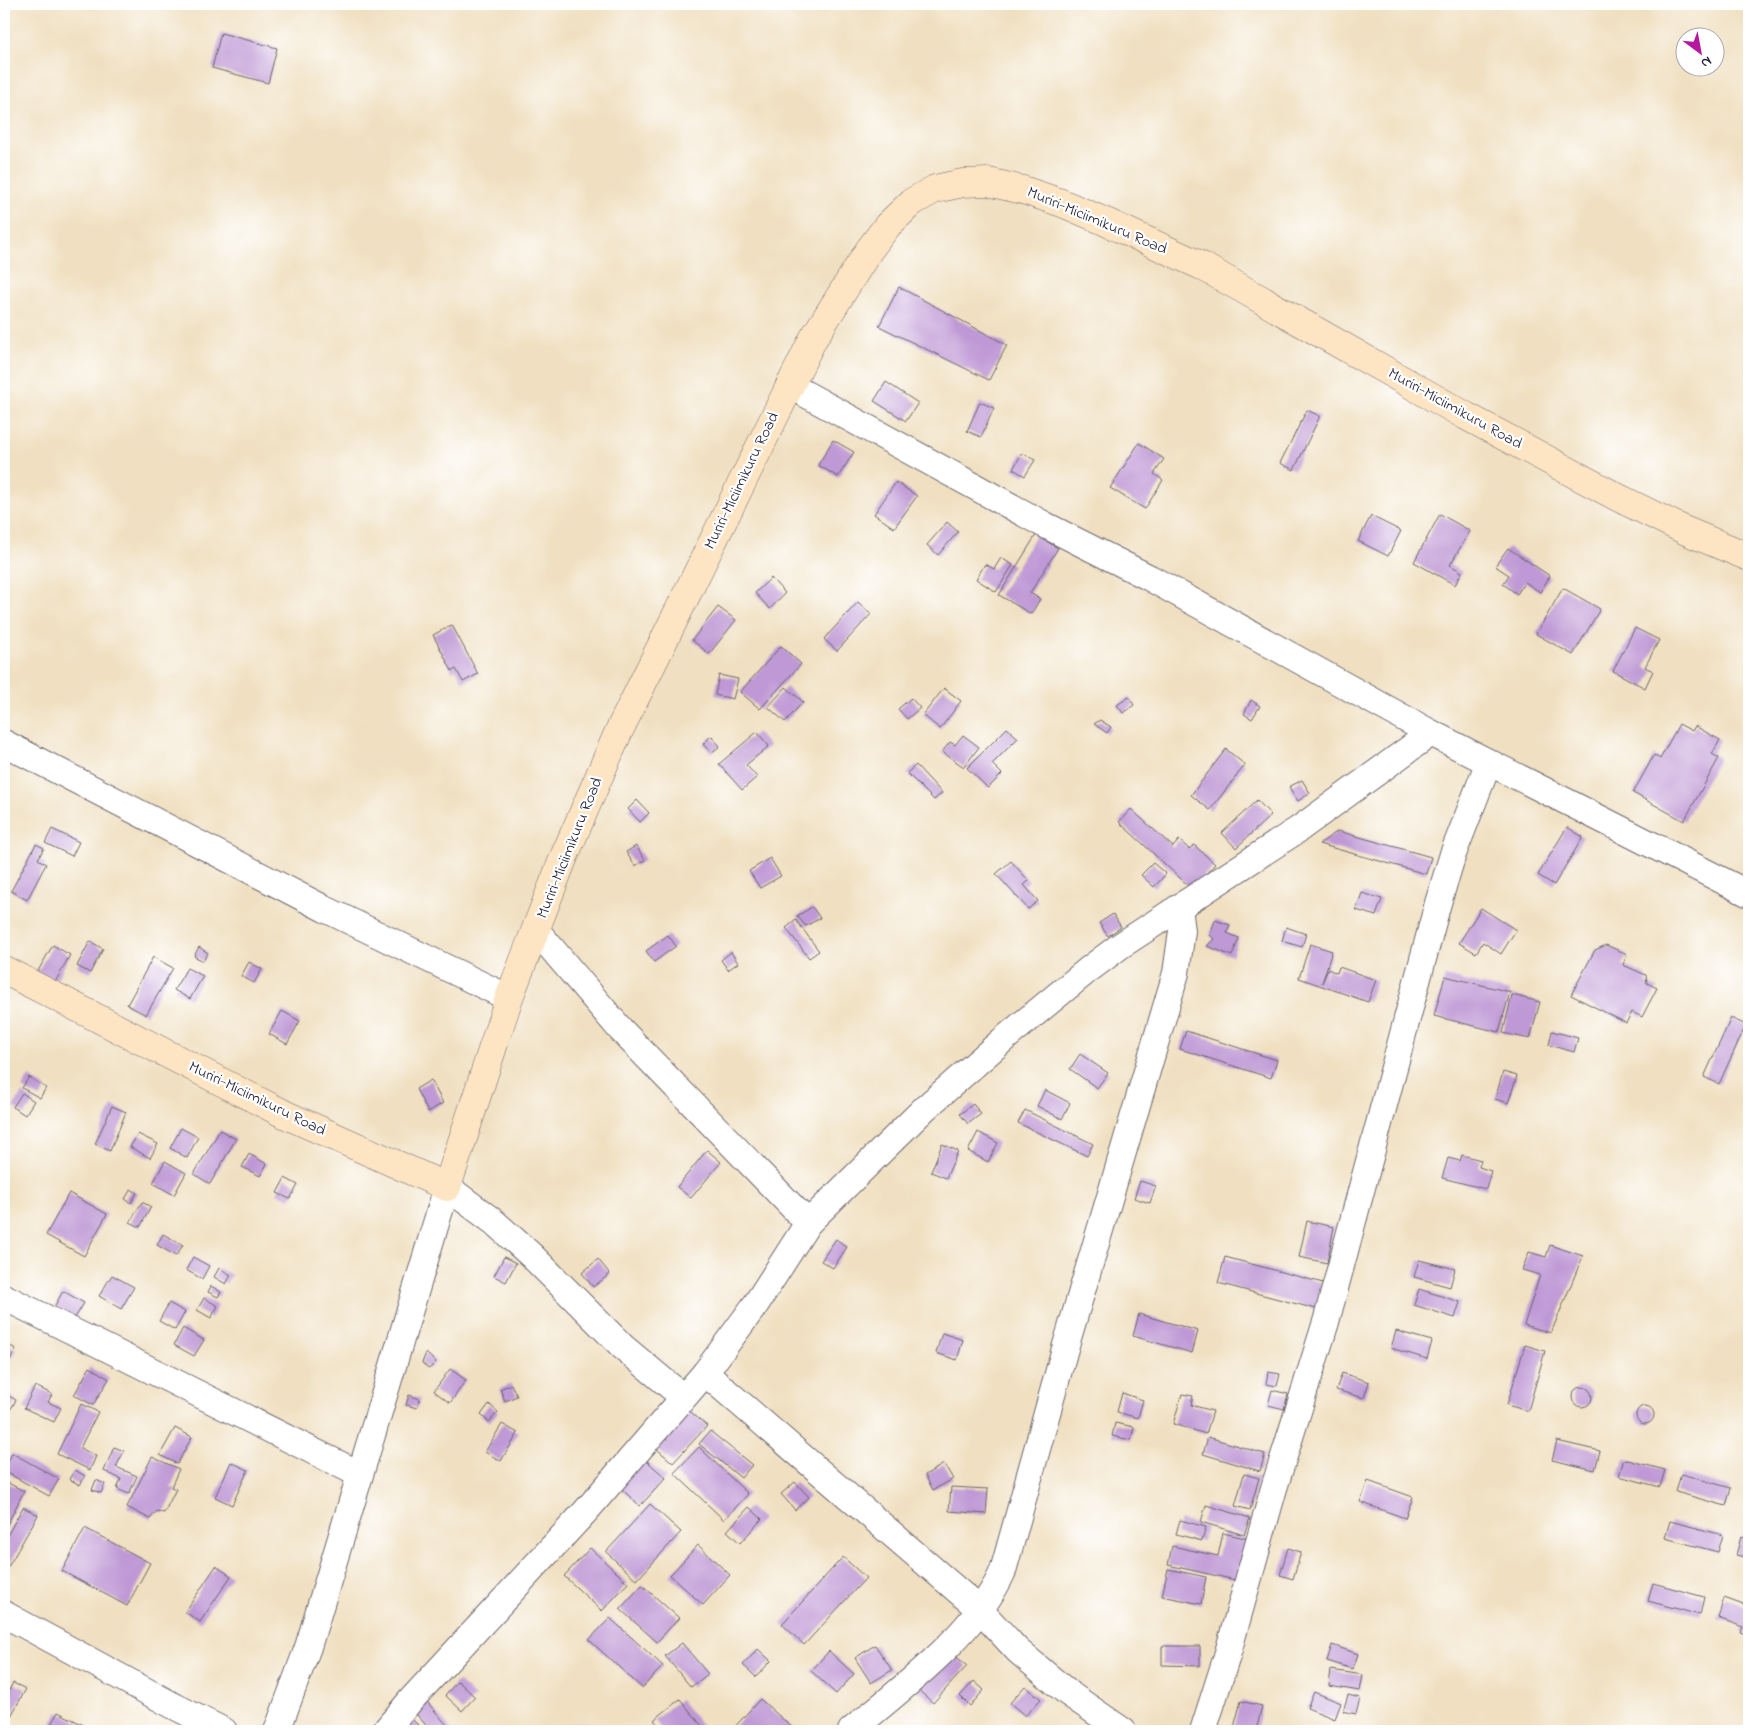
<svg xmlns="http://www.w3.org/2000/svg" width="1753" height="1735" font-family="'Indie Flower',sans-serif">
	<rect width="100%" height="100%" fill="#fff"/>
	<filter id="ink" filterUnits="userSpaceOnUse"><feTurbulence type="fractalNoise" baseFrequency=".02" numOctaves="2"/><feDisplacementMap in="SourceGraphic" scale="10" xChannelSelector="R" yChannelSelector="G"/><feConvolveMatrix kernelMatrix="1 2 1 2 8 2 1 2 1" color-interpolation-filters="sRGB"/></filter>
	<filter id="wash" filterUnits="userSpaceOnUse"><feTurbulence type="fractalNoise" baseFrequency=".0096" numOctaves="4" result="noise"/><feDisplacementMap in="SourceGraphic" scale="20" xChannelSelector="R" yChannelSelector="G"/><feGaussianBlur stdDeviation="1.12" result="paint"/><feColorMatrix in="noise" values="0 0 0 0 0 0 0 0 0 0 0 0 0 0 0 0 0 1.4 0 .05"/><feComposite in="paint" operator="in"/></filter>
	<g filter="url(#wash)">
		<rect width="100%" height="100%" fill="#f0e0c1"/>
		<g id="blocks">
			<g fill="#bf99d5">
				<path d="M221 33 277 48 268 83 212 68Z"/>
				<path d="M899 287 1007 345 989 380 879 326Z"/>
				<path d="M886 382 918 403 906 421 874 401Z"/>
				<path d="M980 402 994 408 981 437 967 431Z"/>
				<path d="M1307 410 1320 416 1294 470 1280 463Z"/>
				<path d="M833 440 854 452 838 477 818 465Z"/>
				<path d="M1139 443 1164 459 1154 474 1163 480 1145 509 1110 488Z"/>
				<path d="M1022 453 1035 460 1025 476 1013 469Z"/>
				<path d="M896 482 917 496 894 528 874 514Z"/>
				<path d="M1440 514 1470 531 1450 565 1462 572 1455 585 1414 562Z"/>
				<path d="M1371 516 1401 531 1388 556 1358 541Z"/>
				<path d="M947 522 958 532 938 555 927 545Z"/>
				<path d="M1036 535 1058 548 1030 593 1040 599 1031 614 999 595Z"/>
				<path d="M1508 548 1550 576 1540 592 1525 582 1517 594 1503 584 1509 575 1495 566Z"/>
				<path d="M1001 558 1013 565 996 592 976 579 985 564 994 569Z"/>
				<path d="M771 578 785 593 770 609 755 593Z"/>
				<path d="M1563 588 1600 609 1573 655 1536 634Z"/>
				<path d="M858 602 871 614 837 651 824 639Z"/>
				<path d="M718 607 736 620 709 654 692 640Z"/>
				<path d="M452 625 478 674 463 682 456 669 452 671 433 635Z"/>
				<path d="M1635 628 1659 640 1645 667 1653 671 1645 688 1613 671Z"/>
				<path d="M781 646 801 664 760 709 740 692Z"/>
				<path d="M719 675 738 679 733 699 715 695Z"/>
				<path d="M786 687 803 702 785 722 768 707Z"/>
				<path d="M944 688 961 701 940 729 923 715Z"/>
				<path d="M1129 697 1134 705 1123 713 1117 705Z"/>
				<path d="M911 698 920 708 907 719 898 709Z"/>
				<path d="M1251 700 1260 706 1252 719 1244 714Z"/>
				<path d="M1100 720 1111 727 1107 733 1094 724Z"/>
				<path d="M1679 724 1692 731 1695 726 1720 740 1712 754 1719 758 1684 821 1633 793 1654 755 1660 759Z"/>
				<path d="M1007 728 1018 738 992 764 1002 774 988 788 967 768Z"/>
				<path d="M757 732 769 746 746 765 757 777 742 790 719 764Z"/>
				<path d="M963 735 979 747 964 767 942 752 950 742 955 745Z"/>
				<path d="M711 736 720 746 711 753 703 744Z"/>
				<path d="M1226 749 1245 765 1210 810 1191 795Z"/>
				<path d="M916 765 942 793 934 800 907 773Z"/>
				<path d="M1302 780 1310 793 1298 801 1289 787Z"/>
				<path d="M637 800 649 813 640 822 628 809Z"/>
				<path d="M1257 800 1271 815 1236 848 1222 833Z"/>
				<path d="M1131 809 1173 847 1179 840 1189 849 1194 845 1215 864 1192 889 1119 822Z"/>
				<path d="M1567 827 1583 837 1554 885 1538 875Z"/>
				<path d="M52 829 79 842 72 856 45 843Z"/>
				<path d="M1338 831 1431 857 1426 874 1319 844Z"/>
				<path d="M36 844 44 848 38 859 46 864 27 900 11 891Z"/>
				<path d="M636 846 645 860 635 866 626 852Z"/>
				<path d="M770 858 781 876 760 888 749 871Z"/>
				<path d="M1011 861 1029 881 1024 885 1038 901 1028 909 996 874Z"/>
				<path d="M1153 863 1166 874 1154 887 1141 875Z"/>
				<path d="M1362 893 1382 899 1376 916 1356 910Z"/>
				<path d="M812 907 820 918 806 926 797 916Z"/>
				<path d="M1481 908 1516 930 1501 954 1483 942 1476 953 1459 943Z"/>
				<path d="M1113 914 1121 927 1108 936 1099 923Z"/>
				<path d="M796 920 819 951 809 958 786 928Z"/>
				<path d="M1215 920 1230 925 1227 933 1239 938 1232 956 1207 946 1214 939 1210 935Z"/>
				<path d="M1286 927 1306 934 1302 947 1282 941Z"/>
				<path d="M668 935 676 946 654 962 646 951Z"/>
				<path d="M90 941 103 949 90 973 77 966Z"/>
				<path d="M1310 944 1332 951 1322 983 1328 969 1337 973 1339 967 1376 980 1368 1002 1299 978Z"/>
				<path d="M53 945 70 955 53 986 35 976Z"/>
				<path d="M1606 945 1627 954 1623 965 1646 975 1647 983 1657 988 1642 1017 1632 1012 1626 1023 1571 995 1595 950Z"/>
				<path d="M199 947 208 953 203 961 194 956Z"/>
				<path d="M731 952 738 963 728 970 721 960Z"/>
				<path d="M153 957 173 968 146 1015 127 1005Z"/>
				<path d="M249 962 262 969 254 983 241 976Z"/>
				<path d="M187 968 203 976 190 999 174 990Z"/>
				<path d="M1445 976 1510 992 1499 1032 1434 1016Z"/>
				<path d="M1512 995 1540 1002 1530 1039 1503 1033Z"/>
				<path d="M282 1011 300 1021 287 1044 269 1034Z"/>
				<path d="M1731 1018 1746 1025 1719 1084 1704 1077Z"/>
				<path d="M1186 1031 1277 1060 1271 1078 1180 1049Z"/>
				<path d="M1552 1031 1578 1038 1574 1052 1549 1045Z"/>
				<path d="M1080 1054 1108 1073 1097 1088 1070 1069Z"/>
				<path d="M1503 1072 1517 1076 1508 1103 1495 1099Z"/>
				<path d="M29 1077 46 1088 40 1098 22 1088Z"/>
				<path d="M431 1080 443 1103 428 1112 416 1089Z"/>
				<path d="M1045 1090 1070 1103 1062 1119 1037 1106Z"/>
				<path d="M22 1093 34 1101 25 1115 13 1107Z"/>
				<path d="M973 1104 981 1114 968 1124 960 1114Z"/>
				<path d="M112 1106 126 1112 110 1151 95 1144Z"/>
				<path d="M1025 1110 1093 1144 1087 1156 1018 1123Z"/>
				<path d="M181 1128 198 1137 187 1158 170 1148Z"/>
				<path d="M220 1130 236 1139 210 1184 194 1174Z"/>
				<path d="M978 1132 998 1143 988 1162 968 1151Z"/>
				<path d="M138 1134 158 1144 150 1158 130 1147Z"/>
				<path d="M942 1144 958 1151 946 1178 931 1172Z"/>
				<path d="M707 1150 721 1162 691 1198 677 1187Z"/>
				<path d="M249 1154 267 1164 260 1176 242 1167Z"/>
				<path d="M1462 1155 1481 1160 1479 1167 1491 1171 1486 1189 1442 1178 1448 1158 1460 1161Z"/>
				<path d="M165 1161 186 1173 174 1195 153 1183Z"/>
				<path d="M285 1178 298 1185 290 1199 277 1193Z"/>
				<path d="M1140 1181 1156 1186 1150 1203 1134 1198Z"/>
				<path d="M131 1189 137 1193 131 1203 125 1199Z"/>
				<path d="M69 1193 107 1214 84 1256 46 1235Z"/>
				<path d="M142 1202 151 1207 140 1227 130 1222Z"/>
				<path d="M1307 1221 1334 1227 1327 1263 1299 1257Z"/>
				<path d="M163 1234 183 1245 176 1256 157 1245Z"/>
				<path d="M836 1239 847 1247 833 1268 821 1261Z"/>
				<path d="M1550 1245 1583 1256 1551 1333 1524 1325 1540 1275 1522 1270 1529 1252 1546 1257Z"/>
				<path d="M193 1257 209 1266 202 1279 186 1270Z"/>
				<path d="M504 1257 516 1263 506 1282 494 1276Z"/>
				<path d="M1225 1257 1323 1283 1316 1309 1218 1283Z"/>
				<path d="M598 1259 610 1274 593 1287 582 1273Z"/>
				<path d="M1419 1260 1455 1269 1450 1287 1414 1277Z"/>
				<path d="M219 1268 231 1275 226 1284 214 1277Z"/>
				<path d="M112 1275 134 1287 121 1309 99 1296Z"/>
				<path d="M211 1286 221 1292 218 1297 208 1292Z"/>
				<path d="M1419 1289 1460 1302 1455 1318 1414 1305Z"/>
				<path d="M63 1291 84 1303 72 1323 52 1311Z"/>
				<path d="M204 1298 218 1306 211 1318 197 1310Z"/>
				<path d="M169 1303 185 1312 175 1330 159 1321Z"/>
				<path d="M1139 1314 1198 1331 1192 1353 1133 1336Z"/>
				<path d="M183 1328 204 1340 194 1356 174 1345Z"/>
				<path d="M1396 1331 1432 1341 1427 1359 1391 1348Z"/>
				<path d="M942 1333 963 1340 957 1360 936 1353Z"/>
				<path d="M4 1343 16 1349 4 1370Z"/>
				<path d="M1525 1345 1545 1351 1528 1411 1507 1405Z"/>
				<path d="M426 1353 436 1362 429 1369 422 1363Z"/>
				<path d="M90 1367 109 1379 93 1405 74 1395Z"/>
				<path d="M450 1369 466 1380 450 1403 434 1391Z"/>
				<path d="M1268 1372 1280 1374 1277 1386 1266 1384Z"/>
				<path d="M1342 1373 1369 1382 1364 1398 1336 1390Z"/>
				<path d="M511 1384 517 1396 505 1401 500 1389Z"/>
				<path d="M35 1386 52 1394 48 1402 61 1408 54 1422 24 1408Z"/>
				<circle cx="1582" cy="1397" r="10"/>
				<path d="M1272 1390 1288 1394 1284 1409 1268 1405Z"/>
				<path d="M4 1393 16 1400 4 1421Z"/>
				<path d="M1122 1393 1143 1400 1138 1418 1117 1412Z"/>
				<path d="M1182 1394 1193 1396 1191 1405 1213 1411 1206 1434 1173 1424Z"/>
				<path d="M409 1395 420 1399 417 1408 406 1405Z"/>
				<path d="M81 1404 98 1412 80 1448 96 1456 90 1470 57 1454Z"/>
				<path d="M489 1404 498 1412 489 1422 481 1415Z"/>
				<circle cx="1645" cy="1415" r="9"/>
				<path d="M684 1406 707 1426 673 1463 650 1443Z"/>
				<path d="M1115 1423 1134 1427 1131 1440 1112 1436Z"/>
				<path d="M502 1424 518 1433 501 1461 485 1452Z"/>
				<path d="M175 1428 192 1437 177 1464 160 1455Z"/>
				<path d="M710 1431 752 1465 741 1478 699 1444Z"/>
				<path d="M1208 1437 1265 1454 1260 1471 1203 1454Z"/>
				<path d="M1557 1441 1600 1451 1595 1470 1552 1460Z"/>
				<path d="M114 1447 124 1451 116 1467 137 1476 129 1494 117 1489 121 1479 104 1471Z"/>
				<path d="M699 1447 748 1494 724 1520 674 1473Z"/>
				<path d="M12 1453 59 1479 49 1496 4 1471Z"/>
				<path d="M640 1455 666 1478 640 1506 615 1483Z"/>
				<path d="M152 1457 179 1469 171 1487 176 1489 164 1513 157 1511 150 1519 127 1507Z"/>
				<path d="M1624 1459 1665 1470 1660 1487 1619 1476Z"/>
				<path d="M231 1462 248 1470 232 1505 215 1497Z"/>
				<path d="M944 1464 953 1479 933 1490 925 1475Z"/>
				<path d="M75 1470 85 1476 80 1485 69 1479Z"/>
				<path d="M1244 1474 1259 1478 1250 1510 1235 1506Z"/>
				<path d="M1681 1474 1731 1488 1726 1506 1676 1492Z"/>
				<path d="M96 1480 105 1484 101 1493 92 1490Z"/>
				<path d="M1368 1481 1413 1497 1405 1518 1360 1502Z"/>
				<path d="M795 1482 809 1497 795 1510 781 1494Z"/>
				<path d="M8 1483 24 1491 4 1531V1491Z"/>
				<path d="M951 1487 988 1489 986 1514 949 1511Z"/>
				<path d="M650 1504 681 1532 637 1580 606 1552Z"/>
				<path d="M1206 1505 1250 1518 1244 1535 1201 1522Z"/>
				<path d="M23 1507 38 1515 8 1567 4 1565V1541Z"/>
				<path d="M749 1507 762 1519 740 1543 727 1531Z"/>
				<path d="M1180 1520 1206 1527 1202 1541 1176 1534Z"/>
				<path d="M1670 1521 1723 1535 1718 1552 1665 1538Z"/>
				<path d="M85 1528 150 1563 127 1606 62 1571Z"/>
				<path d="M1223 1533 1249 1539 1240 1581 1168 1565 1172 1546 1218 1556Z"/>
				<path d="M1741 1537 1749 1539V1558L1736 1555Z"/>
				<path d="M698 1545 730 1575 703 1605 670 1575Z"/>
				<path d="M590 1548 628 1583 602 1611 564 1576Z"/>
				<path d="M1288 1548 1301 1552 1293 1579 1280 1575Z"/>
				<path d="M843 1557 866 1578 804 1645 782 1624Z"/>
				<path d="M216 1566 231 1576 200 1622 185 1612Z"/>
				<path d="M1168 1569 1206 1577 1201 1604 1162 1596Z"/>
				<path d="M1653 1583 1704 1597 1700 1615 1648 1601Z"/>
				<path d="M642 1585 679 1618 657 1642 620 1609Z"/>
				<path d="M1724 1598 1749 1607V1635L1741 1632 1743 1627 1718 1618Z"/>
				<path d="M610 1618 663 1666 642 1688 589 1640Z"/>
				<path d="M682 1643 708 1674 691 1687 665 1656Z"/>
				<path d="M875 1645 892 1670 871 1683 855 1658Z"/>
				<path d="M1332 1645 1358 1654 1353 1669 1327 1661Z"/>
				<path d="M1162 1646H1200V1666L1162 1665Z"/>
				<path d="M758 1649 771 1661 756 1677 743 1665Z"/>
				<path d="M829 1651 854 1674 836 1694 811 1671Z"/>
				<path d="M950 1651 967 1666 933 1703 916 1688Z"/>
				<path d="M1331 1670 1363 1675 1360 1691 1329 1686Z"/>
				<path d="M458 1681 475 1697 462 1711 445 1695Z"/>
				<path d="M974 1681 984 1690 970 1706 960 1696Z"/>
				<path d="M13 1683 26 1689 11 1716 4 1713V1700Z"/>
				<path d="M1025 1686 1041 1699 1025 1716 1010 1703Z"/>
				<path d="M1314 1692 1341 1703 1335 1719 1307 1708Z"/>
				<path d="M1348 1695 1360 1698 1356 1714 1343 1711Z"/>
				<path d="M423 1697 452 1731H431L411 1708Z"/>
				<path d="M680 1699 706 1731H663L654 1720Z"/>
				<path d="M760 1699 795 1730 793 1731H731Z"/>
				<path d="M1241 1701 1262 1706 1256 1731H1233Z"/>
				<path d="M58 1712 95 1731H47Z"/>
				<path d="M408 1715 424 1731H392Z"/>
			</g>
		</g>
	</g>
	<g filter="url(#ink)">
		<use href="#blocks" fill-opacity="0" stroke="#6a646a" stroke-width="1"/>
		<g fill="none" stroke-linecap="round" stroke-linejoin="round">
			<defs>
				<g id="street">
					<path d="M789 385 1045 525 1150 578 1431 733"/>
					<path d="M4 743 325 909 509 998"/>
					<path d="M536 930 621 1030 808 1223"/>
					<path d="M4 1297 359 1474"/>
					<path d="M705 1373 979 1609 1018 1651 1068 1693 1123 1731"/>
					<path d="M4 1614 172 1705 224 1731"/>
					<path d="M277 1731 308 1647 447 1187 494 1222 532 1256 623 1347 683 1397"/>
					<path d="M385 1731 411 1700 585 1512 705 1373 756 1304 808 1223 924 1109 1004 1039 1088 970 1120 946 1299 829 1431 733 1749 894"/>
					<path d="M851 1731C902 1688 976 1633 1003 1571L1066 1345 1176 973 1182 931 1179 908"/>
					<path d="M1203 1731 1227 1656 1274 1488 1326 1322 1438 903 1453 854 1488 764"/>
				</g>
				<path id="secondary" d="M4 970 284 1114 447 1187 509 998 563 859 618 733 813 339 869 250 888 225 912 202 935 189 963 183 988 182 1023 190 1062 203 1106 222 1202 266 1466 416 1619 498 1686 531 1749 557"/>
			</defs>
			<use href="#street" stroke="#6a646a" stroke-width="28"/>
			<use href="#secondary" stroke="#6a646a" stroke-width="29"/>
			<use href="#street" stroke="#fff" stroke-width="26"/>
			<use href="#secondary" stroke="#fde5c4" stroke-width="28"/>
		</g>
	</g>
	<g text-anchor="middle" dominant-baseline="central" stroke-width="4.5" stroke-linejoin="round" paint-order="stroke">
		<g font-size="16" fill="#22223b" stroke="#fff">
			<text transform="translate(1097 221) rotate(23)">Muriri-Miciimikuru Road</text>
			<text transform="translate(1455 409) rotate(29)">Muriri-Miciimikuru Road</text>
			<text transform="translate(742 481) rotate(-64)">Muriri-Miciimikuru Road</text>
			<text transform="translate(570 848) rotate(-68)">Muriri-Miciimikuru Road</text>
			<text transform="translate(257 1099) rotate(26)">Muriri-Miciimikuru Road</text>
		</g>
	</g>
	<rect width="1753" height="1735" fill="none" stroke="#fff" stroke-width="20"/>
	<g transform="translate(1700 52) rotate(148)"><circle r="24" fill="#ffffff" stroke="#a7a7b1"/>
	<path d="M0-4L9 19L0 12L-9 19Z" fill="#b5179e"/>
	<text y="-8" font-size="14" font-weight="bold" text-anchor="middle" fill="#22223b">N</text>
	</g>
</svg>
